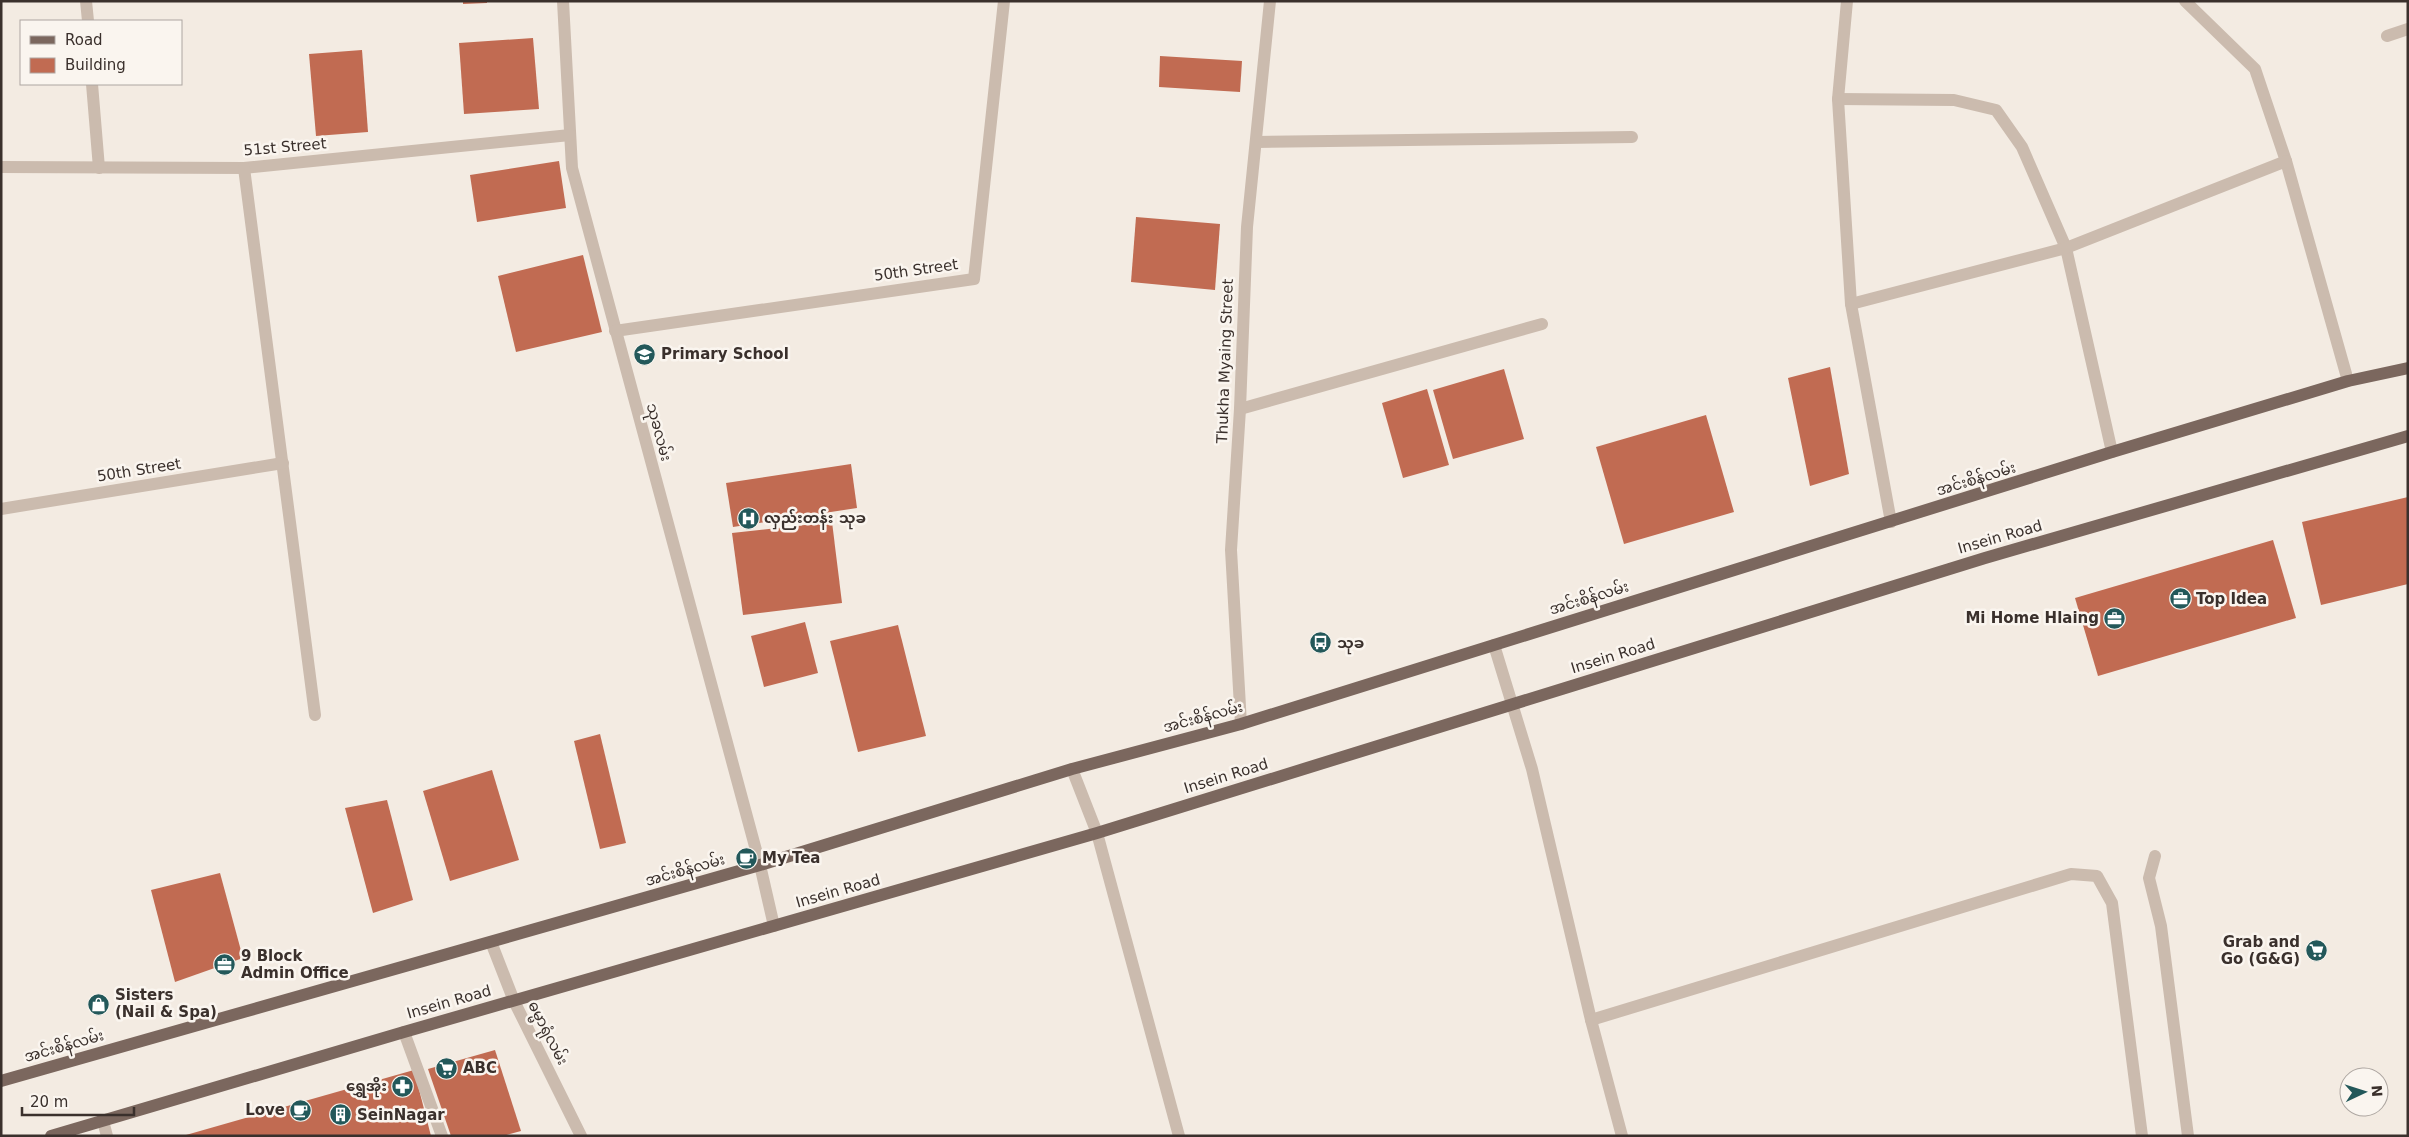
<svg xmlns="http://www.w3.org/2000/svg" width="2409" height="1137" font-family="'DejaVu Sans','Noto Sans Myanmar',sans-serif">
	<rect width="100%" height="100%" fill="#f3ebe2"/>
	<g fill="#c16b52">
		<path d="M463 1H487V3L463 4Z"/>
		<path d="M533 38 539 109 464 114 459 43Z"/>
		<path d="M362 50 368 132 316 136 309 54Z"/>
		<path d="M1160 56 1242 61 1240 92 1159 87Z"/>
		<path d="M559 161 566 208 477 222 470 175Z"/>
		<path d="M1136 217 1220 224 1215 290 1131 282Z"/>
		<path d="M583 255 602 332 516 352 498 276Z"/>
		<path d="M1830 367 1849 474 1810 486 1788 378Z"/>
		<path d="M1504 369 1524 439 1453 459 1433 390Z"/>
		<path d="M1427 389 1449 465 1403 478 1382 403Z"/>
		<path d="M1706 415 1734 512 1624 544 1596 447Z"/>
		<path d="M851 464 857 508 733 527 726 483Z"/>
		<path d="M2408 497V584L2321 605 2302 522Z"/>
		<path d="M832 522 842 603 743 615 732 533Z"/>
		<path d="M2273 540 2296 618 2098 676 2075 598Z"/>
		<path d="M805 622 818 673 764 687 751 636Z"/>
		<path d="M898 625 926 736 858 752 830 641Z"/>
		<path d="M600 734 626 843 600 849 574 741Z"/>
		<path d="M492 770 519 860 450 881 423 791Z"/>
		<path d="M387 800 413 900 373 913 345 808Z"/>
		<path d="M220 873 243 958 175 982 151 890Z"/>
		<path d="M495 1050 521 1131 503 1136H451L428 1069Z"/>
		<path d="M414 1070 431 1136H186V1135Z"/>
	</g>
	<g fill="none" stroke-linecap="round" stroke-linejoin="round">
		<g stroke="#cbbbae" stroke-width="12">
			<path d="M2387 36 2408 29"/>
			<path d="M1494 645 1532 769 1591 1020 1622 1136"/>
			<path d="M2155 856 2149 878 2161 926 2188 1136"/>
			<path d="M1591 1020 2071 874 2097 876 2112 903 2142 1136"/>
			<path d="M103 1121 107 1136"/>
		</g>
		<g stroke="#cbbbae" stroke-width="12">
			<path d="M86 1 88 21"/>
			<path d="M563 1 572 168 760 865 774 926"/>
			<path d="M1847 1 1838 99 1851 304 1891 522"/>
			<path d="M2185 1 2255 69 2286 161 2348 381"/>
			<path d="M92 84 99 168"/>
			<path d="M1838 99 1954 100 1996 110 2022 147 2066 248 2112 452"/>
			<path d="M1256 142 1632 137"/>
			<path d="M1 167 244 168 570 135"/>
			<path d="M244 168 315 715"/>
			<path d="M1851 304 2066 248 2286 161"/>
			<path d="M615 331 974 279 1004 1"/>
			<path d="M1240 409 1542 324"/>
			<path d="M1 509 283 463"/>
			<path d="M1241 724 1231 550 1240 409 1247 227 1270 1"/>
			<path d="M1072 769 1097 833 1179 1136"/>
			<path d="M491 942 514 1001 581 1136"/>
			<path d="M404 1032 442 1136"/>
		</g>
		<g stroke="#7b675e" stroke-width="12">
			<path d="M1 1081 760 865 1072 769 1241 724 2112 452 2348 381 2408 368"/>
			<path d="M51 1136 404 1032 1097 833 1985 558 2408 436"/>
		</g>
	</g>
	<defs>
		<symbol id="school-disc" viewBox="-11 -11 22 22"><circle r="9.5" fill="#23585a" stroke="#faf5ef"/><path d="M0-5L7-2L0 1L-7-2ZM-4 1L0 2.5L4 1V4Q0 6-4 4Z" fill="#fff"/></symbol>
		<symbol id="hospital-disc" viewBox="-11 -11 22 22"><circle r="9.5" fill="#23585a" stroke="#faf5ef"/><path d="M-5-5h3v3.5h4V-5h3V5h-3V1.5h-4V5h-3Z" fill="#fff"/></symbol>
		<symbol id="office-disc" viewBox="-11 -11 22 22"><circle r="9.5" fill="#23585a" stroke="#faf5ef"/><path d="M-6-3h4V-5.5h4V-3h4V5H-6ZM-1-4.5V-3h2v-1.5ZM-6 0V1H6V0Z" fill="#fff"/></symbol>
		<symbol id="bus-disc" viewBox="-11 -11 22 22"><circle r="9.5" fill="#23585a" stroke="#faf5ef"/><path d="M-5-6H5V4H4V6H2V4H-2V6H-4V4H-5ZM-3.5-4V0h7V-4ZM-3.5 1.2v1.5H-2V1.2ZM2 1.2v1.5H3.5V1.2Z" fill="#fff"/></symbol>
		<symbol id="cafe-disc" viewBox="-11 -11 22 22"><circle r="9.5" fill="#23585a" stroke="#faf5ef"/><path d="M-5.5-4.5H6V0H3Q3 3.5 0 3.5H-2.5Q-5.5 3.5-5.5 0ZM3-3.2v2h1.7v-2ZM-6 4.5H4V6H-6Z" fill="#fff"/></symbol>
		<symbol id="supermarket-disc" viewBox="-11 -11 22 22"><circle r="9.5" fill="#23585a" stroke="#faf5ef"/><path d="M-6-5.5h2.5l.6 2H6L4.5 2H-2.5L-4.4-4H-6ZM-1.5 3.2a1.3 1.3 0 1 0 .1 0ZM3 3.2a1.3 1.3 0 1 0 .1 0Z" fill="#fff"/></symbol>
		<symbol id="shop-disc" viewBox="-11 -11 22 22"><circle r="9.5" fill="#23585a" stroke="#faf5ef"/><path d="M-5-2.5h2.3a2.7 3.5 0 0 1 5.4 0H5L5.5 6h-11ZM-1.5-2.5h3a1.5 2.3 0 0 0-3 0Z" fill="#fff"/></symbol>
		<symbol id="pharmacy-disc" viewBox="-11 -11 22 22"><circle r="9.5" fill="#23585a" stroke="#faf5ef"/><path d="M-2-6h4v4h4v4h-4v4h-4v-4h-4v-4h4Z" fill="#fff"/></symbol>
		<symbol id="building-disc" viewBox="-11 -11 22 22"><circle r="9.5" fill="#23585a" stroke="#faf5ef"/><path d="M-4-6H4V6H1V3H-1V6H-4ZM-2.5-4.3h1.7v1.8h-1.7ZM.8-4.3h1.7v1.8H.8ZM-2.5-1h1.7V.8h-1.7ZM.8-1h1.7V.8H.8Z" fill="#fff"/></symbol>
	</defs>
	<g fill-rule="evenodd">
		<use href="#school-disc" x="632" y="342" width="25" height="25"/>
		<use href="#hospital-disc" x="736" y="506" width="25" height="25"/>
		<use href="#office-disc" x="2168" y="586" width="25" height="25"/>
		<use href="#office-disc" x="2102" y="606" width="25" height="25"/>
		<use href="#bus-disc" x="1308" y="630" width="25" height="25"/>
		<use href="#cafe-disc" x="734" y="846" width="25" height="25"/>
		<use href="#supermarket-disc" x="2304" y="938" width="25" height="25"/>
		<use href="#office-disc" x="212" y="952" width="25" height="25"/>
		<use href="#shop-disc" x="86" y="992" width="25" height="25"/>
		<use href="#supermarket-disc" x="434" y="1056" width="25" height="25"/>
		<use href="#pharmacy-disc" x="390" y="1074" width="25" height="25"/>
		<use href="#cafe-disc" x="288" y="1098" width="25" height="25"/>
		<use href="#building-disc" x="328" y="1102" width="25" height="25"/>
	</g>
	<g text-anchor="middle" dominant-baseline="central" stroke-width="5" stroke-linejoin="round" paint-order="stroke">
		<g font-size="15" fill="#3a302c" stroke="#faf5ef">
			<text transform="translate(285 147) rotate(-5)">51st Street</text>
			<text transform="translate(916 270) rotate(-8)">50th Street</text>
			<text transform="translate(1225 361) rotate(-88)">Thukha Myaing Street</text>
			<text transform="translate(659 432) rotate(75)">သုခလမ်း</text>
			<text transform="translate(139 470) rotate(-9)">50th Street</text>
			<text transform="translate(1976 479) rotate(-17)">အင်းစိန်လမ်း</text>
			<text transform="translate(2000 537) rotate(-16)">Insein Road</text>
			<text transform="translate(1589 598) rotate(-17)">အင်းစိန်လမ်း</text>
			<text transform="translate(1613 656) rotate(-17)">Insein Road</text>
			<text transform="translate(1203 717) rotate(-15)">အင်းစိန်လမ်း</text>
			<text transform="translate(1226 776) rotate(-17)">Insein Road</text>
			<text transform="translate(685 870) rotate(-16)">အင်းစိန်လမ်း</text>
			<text transform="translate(838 891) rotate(-16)">Insein Road</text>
			<text transform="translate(449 1002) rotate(-16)">Insein Road</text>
			<text transform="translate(548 1033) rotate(63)">ဓမ္မာရုံလမ်း</text>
			<text transform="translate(64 1046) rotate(-16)">အင်းစိန်လမ်း</text>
		</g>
		<g font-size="15" font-weight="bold" fill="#3a302c" stroke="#faf5ef" text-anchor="start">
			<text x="661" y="354">Primary School</text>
			<text x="764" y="518">လှည်းတန်း သုခ</text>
			<text x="2196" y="599">Top Idea</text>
			<text x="2099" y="618" text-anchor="end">Mi Home Hlaing</text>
			<text x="1337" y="643">သုခ</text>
			<text x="762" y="858">My Tea</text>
			<text x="2300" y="942" text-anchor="end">Grab and<tspan x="2300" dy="17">Go (G&amp;G)</tspan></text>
			<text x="241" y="956">9 Block<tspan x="241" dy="17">Admin Office</tspan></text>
			<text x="115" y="995">Sisters<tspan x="115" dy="17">(Nail &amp; Spa)</tspan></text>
			<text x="463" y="1068">ABC</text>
			<text x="387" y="1086" text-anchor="end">ရွှေအိုး</text>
			<text x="285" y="1110" text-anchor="end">Love</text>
			<text x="357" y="1115">SeinNagar</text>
		</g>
	</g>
	<rect width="2409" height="1137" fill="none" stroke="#3a302c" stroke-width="5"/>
	<rect x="20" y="20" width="162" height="65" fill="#faf5ef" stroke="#ada6a1"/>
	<rect x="30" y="36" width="25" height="8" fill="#7b675e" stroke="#ada6a1"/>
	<text x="65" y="45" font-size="15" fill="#3a302c">Road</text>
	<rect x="30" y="58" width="25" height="15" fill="#c16b52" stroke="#ada6a1"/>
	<text x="65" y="70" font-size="15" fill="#3a302c">Building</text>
	<g transform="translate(2364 1092) rotate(86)"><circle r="24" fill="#faf5ef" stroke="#ada6a1"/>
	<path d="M0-4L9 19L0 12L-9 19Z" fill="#23585a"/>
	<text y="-8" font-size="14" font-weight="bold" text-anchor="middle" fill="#3a302c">N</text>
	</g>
	<path d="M22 1107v8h112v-8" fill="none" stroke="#3a302c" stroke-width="2.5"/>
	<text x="30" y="1107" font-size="15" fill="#3a302c" stroke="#faf5ef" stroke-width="4" paint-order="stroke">20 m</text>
</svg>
